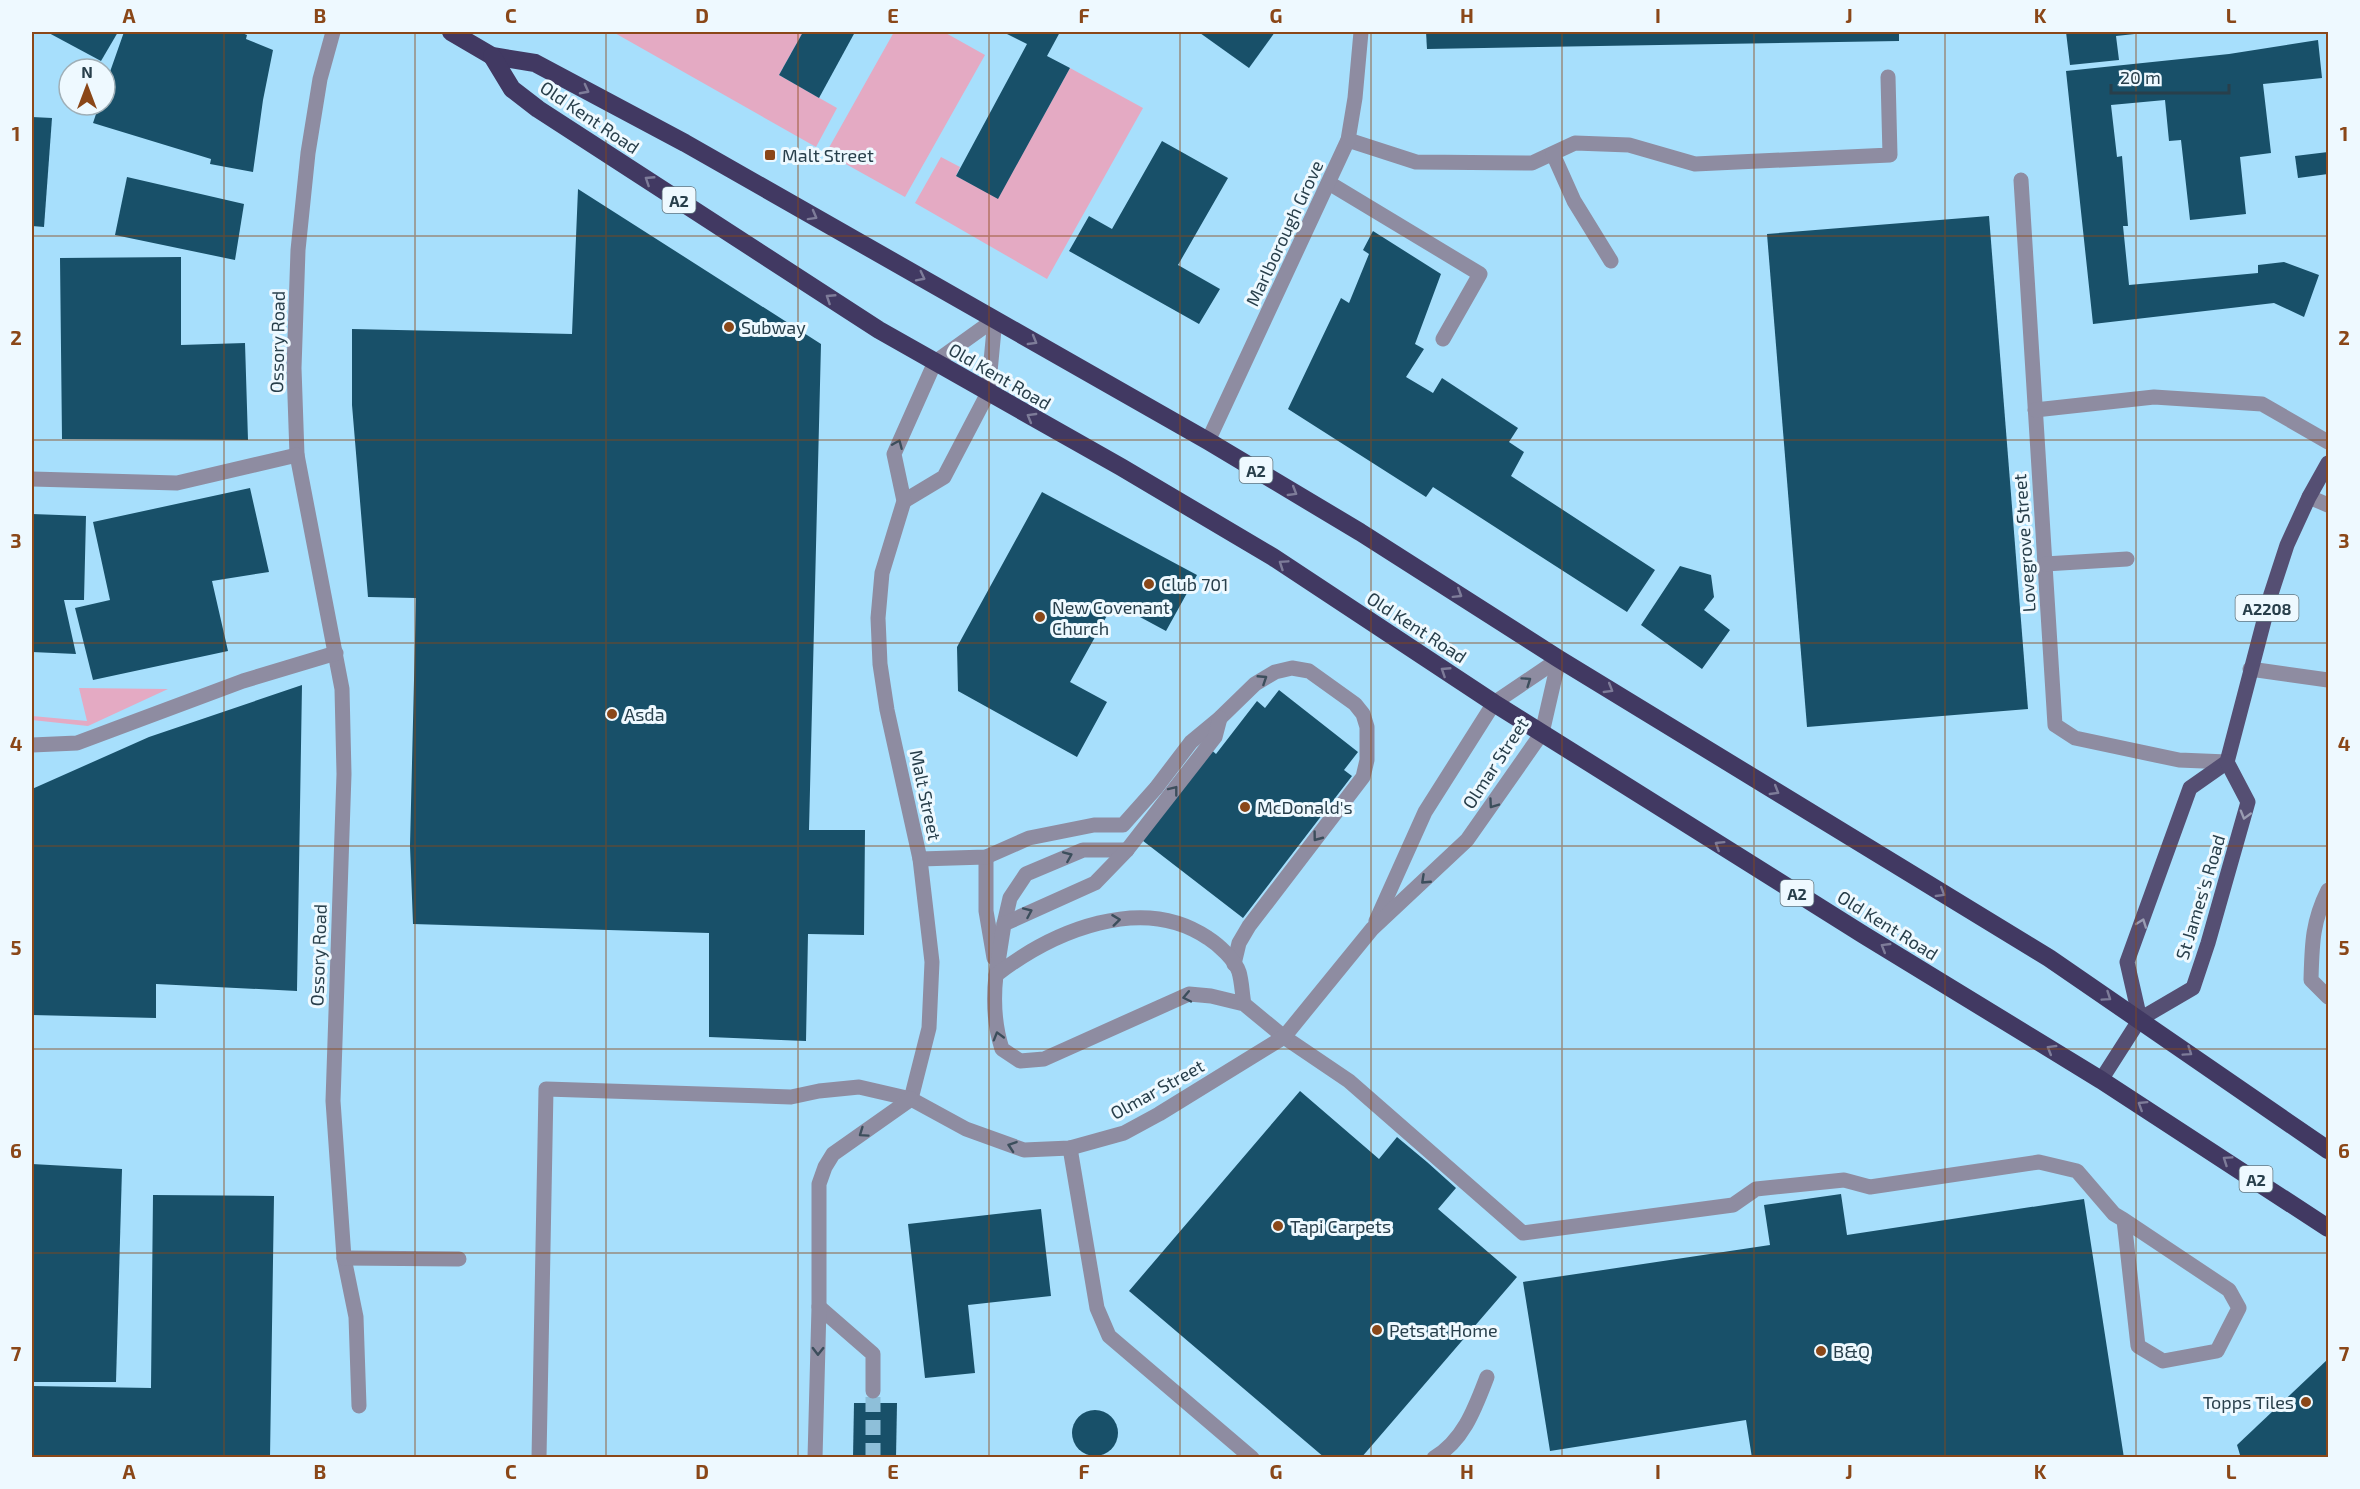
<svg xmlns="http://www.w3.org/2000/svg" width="2360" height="1489" font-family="'Exo 2',sans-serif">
	<rect width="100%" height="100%" fill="#a7dffc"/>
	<g fill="#e4aac3">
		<path d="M613 32H803L779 75 837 108 816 147Z"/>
		<path d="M894 32H944L985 55 905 197 826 153Z"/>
		<path d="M1070 68 1143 108 1047 279 915 203 941 157 960 167 956 176 998 198Z"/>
		<path d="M79 688 168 689 88 726 32 720V716L87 721Z"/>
	</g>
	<g fill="#185069">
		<path d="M47 32H118L101 61Z"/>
		<path d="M124 32H240L247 35 246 39 273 50 263 100 253 172 210 164 211 159 93 123 99 105H105V86Z"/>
		<path d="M803 32H855L819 98 779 75Z"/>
		<path d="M1003 32H1060L1047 56 1070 68 998 199 956 176 1027 44Z"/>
		<path d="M1201 32H1275L1249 68 1200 33Z"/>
		<path d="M1426 32H1899V41L1427 49Z"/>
		<path d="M2066 32H2144V33L2116 36 2119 60 2070 65Z"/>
		<path d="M2318 40 2322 78 2263 84 2271 153 2240 157 2246 214 2190 220 2181 140 2169 141 2165 100 2111 105 2117 157 2122 156 2128 226H2123L2129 285 2258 273V265L2284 262 2319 275 2304 317 2274 303 2093 324 2066 71 2229 54Z"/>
		<path d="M32 117 52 118 44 227 32 226Z"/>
		<path d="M1162 141 1228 178 1178 265 1220 289 1199 324 1069 251 1089 216 1112 229Z"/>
		<path d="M2328 152V174L2298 178 2295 156Z"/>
		<path d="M127 177 244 204 235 260 115 235Z"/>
		<path d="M578 189 821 344 809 830H865L864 935 808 934 806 1041 709 1037V933L413 924 410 846 416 598 368 597 352 405V329L572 334Z"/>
		<path d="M1989 216 2028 709 1807 727 1767 234Z"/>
		<path d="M1373 231 1441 274 1415 344 1424 349 1406 377 1433 393 1442 378 1518 428 1509 442 1524 452 1511 476 1655 570 1627 612 1433 487 1426 497 1288 409 1341 298 1349 303 1369 254 1363 250Z"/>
		<path d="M181 257V345L245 343 248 440 62 439 60 258Z"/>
		<path d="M250 488 269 572 212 581 228 651 93 680 75 608 110 600 93 522Z"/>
		<path d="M1042 492 1197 575 1166 631 1114 603 1070 682 1107 702 1077 757 958 691 957 647Z"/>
		<path d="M32 514 86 516 84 600H64L76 654 32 652Z"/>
		<path d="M1680 566 1711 575 1714 597 1704 610 1730 630 1702 669 1641 625Z"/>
		<path d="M302 685 297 991 156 984V1018L32 1015V789L149 737Z"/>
		<path d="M1279 690 1358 752 1344 770 1352 776 1243 918 1138 837 1208 747 1216 754 1257 701 1265 708Z"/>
		<path d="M1300 1091 1379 1159 1397 1137 1427 1162 1456 1188 1438 1209 1517 1277 1361 1458H1325L1129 1291Z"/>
		<path d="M32 1164 122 1169 116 1382H32Z"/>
		<path d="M1841 1194 1847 1235 2084 1199 2124 1458H1752L1746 1420 1550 1451 1523 1282 1770 1245 1764 1205Z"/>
		<path d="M153 1195 274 1196 270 1458H32V1386L151 1388Z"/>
		<path d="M1041 1209 1051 1296 968 1305 975 1373 925 1378 908 1224Z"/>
		<path d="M2328 1359V1458H2241L2237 1445Z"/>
		<path d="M854 1403H897L896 1458H853Z"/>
		<circle cx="1095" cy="1433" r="23"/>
	</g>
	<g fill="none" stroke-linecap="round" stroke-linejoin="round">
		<path stroke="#8ebfd9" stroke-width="15" stroke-dasharray="15 8" stroke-linecap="butt" d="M873 1458V1391"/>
		<g stroke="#8e8ca1" stroke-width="15">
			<path d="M333 32 320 79 308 153 298 250 294 368 297 455 342 689 344 774 333 1101 344 1258 356 1317 359 1406"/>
			<path d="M1348 140 1416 162 1532 163 1575 143 1629 145 1695 164 1890 155 1888 77"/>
			<path d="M1553 154 1574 201 1611 261"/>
			<path d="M2021 180 2055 725 2075 738 2179 760 2227 762"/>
			<path d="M1329 183 1480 274 1443 339"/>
			<path d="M2035 410 2154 397 2262 404 2328 442"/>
			<path d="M1208 441 1348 140 1355 98 1361 32"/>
			<path d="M32 479 177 483 297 455"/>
			<path d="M2309 497 2328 505"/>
			<path d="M904 501 944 477 988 393 995 319"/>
			<path d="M2045 564 2127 559"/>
			<path d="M2250 669 2328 680"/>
			<path d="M32 745 77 743 243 681 336 653"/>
			<path d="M986 857V911L994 958"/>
			<path d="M920 859 986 857 1029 838 1094 825H1123L1156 788 1191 742 1220 718 1255 684 1275 672 1292 668 1309 671 1355 704 1363 714 1367 727V760L1363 777 1249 926 1239 943 1234 964"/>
			<path d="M2328 890C2312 922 2312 945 2311 980L2328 997"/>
			<path d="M1376 921 1425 812 1494 703 1559 659"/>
			<path d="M1004 924 1010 898 1026 874 1083 850H1127"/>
			<path d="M996 975 1004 924 1095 883 1127 850 1215 737 1220 718"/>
			<path d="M1244 1004C1242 994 1242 982 1239 972 1235 960 1219 945 1208 938 1142 893 1053 931 996 975 993 1001 994 1024 1002 1049L1020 1061 1044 1059 1189 994 1211 996 1244 1004 1284 1037 1349 1081 1523 1233 1733 1205 1756 1189 1844 1180 1870 1187 2039 1162 2077 1171 2114 1214 2124 1220 2229 1290 2239 1308 2217 1351 2163 1361 2138 1346 2124 1220"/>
			<path d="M911 1099 929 1028 932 962 920 859 887 710 880 664 878 618 882 573 904 501 894 454 935 362 995 319"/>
			<path d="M1070 1148 1097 1308 1109 1336 1252 1458"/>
			<path d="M344 1258 459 1259"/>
			<path d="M819 1307 873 1354V1391"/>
			<path d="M539 1458 546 1089 791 1097 819 1091 859 1087 911 1099 966 1129 1024 1150 1070 1148 1124 1133 1159 1114 1284 1037 1372 929 1467 840 1542 733 1559 659"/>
			<path d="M815 1458 819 1307V1184L825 1167 833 1154 911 1099"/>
			<path d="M1434 1458C1464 1440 1475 1408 1487 1377"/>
		</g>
		<g stroke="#554f73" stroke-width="15">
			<path d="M2140 1019 2127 962 2190 788 2227 762 2271 594 2287 545 2309 497 2328 463"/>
			<path d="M2101 1080 2140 1019 2193 988 2208 943 2248 802 2227 762"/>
		</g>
		<g stroke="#413962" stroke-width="18">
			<path d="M451 32 492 56 535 63 685 143 1208 441 1360 532 1559 659 2049 958 2328 1150"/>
			<path d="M492 56 512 89 538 109 879 330 1121 467 1273 557 1494 703 1864 935 2101 1080 2328 1228"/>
		</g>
	</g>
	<defs><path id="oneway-chevron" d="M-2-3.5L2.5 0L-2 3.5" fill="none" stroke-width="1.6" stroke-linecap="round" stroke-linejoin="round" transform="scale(1.5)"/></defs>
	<g stroke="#7e7c99">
		<use href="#oneway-chevron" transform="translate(585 90) rotate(28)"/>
		<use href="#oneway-chevron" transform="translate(649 180) rotate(-147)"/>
		<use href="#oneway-chevron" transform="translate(813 216) rotate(29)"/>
		<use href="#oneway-chevron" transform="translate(921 277) rotate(27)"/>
		<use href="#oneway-chevron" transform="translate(830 298) rotate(-147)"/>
		<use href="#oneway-chevron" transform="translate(1033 341) rotate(30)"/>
		<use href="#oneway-chevron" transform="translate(1031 417) rotate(-150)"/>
		<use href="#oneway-chevron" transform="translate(1293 492) rotate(31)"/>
		<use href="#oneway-chevron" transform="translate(1283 564) rotate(-146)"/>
		<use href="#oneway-chevron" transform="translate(1458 594) rotate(32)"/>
		<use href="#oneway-chevron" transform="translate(1445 671) rotate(-147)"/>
		<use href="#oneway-chevron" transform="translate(1609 689) rotate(31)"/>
		<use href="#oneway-chevron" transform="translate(1775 791) rotate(31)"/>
		<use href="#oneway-chevron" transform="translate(1719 845) rotate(-148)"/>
		<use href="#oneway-chevron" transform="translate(1941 893) rotate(31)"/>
		<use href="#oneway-chevron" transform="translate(1885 947) rotate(-149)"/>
		<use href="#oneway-chevron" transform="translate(2107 997) rotate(34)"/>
		<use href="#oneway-chevron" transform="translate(2051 1049) rotate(-149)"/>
		<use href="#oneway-chevron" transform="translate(2188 1052) rotate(34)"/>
		<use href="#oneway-chevron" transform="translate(2142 1105) rotate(-148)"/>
		<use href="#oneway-chevron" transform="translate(2227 1160) rotate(-146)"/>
	</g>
	<g stroke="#3c4e5c">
		<use href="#oneway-chevron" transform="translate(898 444) rotate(-67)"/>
		<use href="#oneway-chevron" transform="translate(1263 679) rotate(-33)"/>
		<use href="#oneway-chevron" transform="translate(1527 681) rotate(-35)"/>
		<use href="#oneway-chevron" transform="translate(1174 790) rotate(-52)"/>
		<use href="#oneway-chevron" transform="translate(1493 804) rotate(125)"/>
		<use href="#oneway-chevron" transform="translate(1317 837) rotate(127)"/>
		<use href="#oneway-chevron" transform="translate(1068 856) rotate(-23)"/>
		<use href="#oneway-chevron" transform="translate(1425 880) rotate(137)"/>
		<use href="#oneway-chevron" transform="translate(1028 912) rotate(-24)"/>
		<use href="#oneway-chevron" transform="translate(1116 920) rotate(-7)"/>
		<use href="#oneway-chevron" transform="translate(1187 997) rotate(168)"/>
		<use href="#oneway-chevron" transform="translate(998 1036) rotate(-106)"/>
		<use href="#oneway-chevron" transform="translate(863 1133) rotate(145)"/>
		<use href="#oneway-chevron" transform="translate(1012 1146) rotate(-161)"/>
		<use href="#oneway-chevron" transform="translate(818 1351) rotate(91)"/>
	</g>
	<g stroke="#9a9cb2">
		<use href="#oneway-chevron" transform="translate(2245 815) rotate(106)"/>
		<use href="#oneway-chevron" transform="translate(2142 923) rotate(-70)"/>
	</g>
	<path fill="none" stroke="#8a4718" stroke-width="1.5" stroke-opacity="0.55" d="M224 32V1458M415 32V1458M606 32V1458M798 32V1458M989 32V1458M1180 32V1458M1371 32V1458M1562 32V1458M1754 32V1458M1945 32V1458M2136 32V1458M32 236H2328M32 440H2328M32 643H2328M32 846H2328M32 1049H2328M32 1253H2328"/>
	<g fill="#8a4718" stroke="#eef9ff" stroke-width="2">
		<rect x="764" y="149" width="12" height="12" rx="3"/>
		<circle cx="729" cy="327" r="6"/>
		<circle cx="1149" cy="584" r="6"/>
		<circle cx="1040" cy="617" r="6"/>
		<circle cx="612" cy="714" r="6"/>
		<circle cx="1245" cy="807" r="6"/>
		<circle cx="1278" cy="1226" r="6"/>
		<circle cx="1377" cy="1330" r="6"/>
		<circle cx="1821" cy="1351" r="6"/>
		<circle cx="2306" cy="1402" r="6"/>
	</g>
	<g text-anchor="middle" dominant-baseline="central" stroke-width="6" stroke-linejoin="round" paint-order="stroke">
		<g fill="#eef9ff" stroke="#637781" stroke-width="1.5">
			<rect x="662.5" y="187" width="33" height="26" rx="4.5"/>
			<rect x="1239.5" y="457" width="33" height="26" rx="4.5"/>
			<rect x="2235.5" y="595" width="63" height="26" rx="4.5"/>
			<rect x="1780.5" y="880" width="33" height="26" rx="4.5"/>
			<rect x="2239.5" y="1166" width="33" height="26" rx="4.5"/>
		</g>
		<g font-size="16" font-weight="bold" fill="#283f4b">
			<text x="679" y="200">A2</text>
			<text x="1256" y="470">A2</text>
			<text x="2267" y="608">A2208</text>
			<text x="1797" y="893">A2</text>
			<text x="2256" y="1179">A2</text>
		</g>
		<g font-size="18" fill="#283f4b" stroke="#eef9ff">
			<text transform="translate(590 117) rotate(34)">Old Kent Road</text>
			<text transform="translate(1284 233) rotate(-65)">Marlborough Grove</text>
			<text transform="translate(277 342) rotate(-89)">Ossory Road</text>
			<text transform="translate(1000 376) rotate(30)">Old Kent Road</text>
			<text transform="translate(2024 543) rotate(-94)">Lovegrove Street</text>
			<text transform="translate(1417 627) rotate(33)">Old Kent Road</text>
			<text transform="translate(1495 763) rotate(-57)">Olmar Street</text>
			<text transform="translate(926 795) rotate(78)">Malt Street</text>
			<text transform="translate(2200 897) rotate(-73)">St James's Road</text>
			<text transform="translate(1888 925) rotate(32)">Old Kent Road</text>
			<text transform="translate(318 955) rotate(-88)">Ossory Road</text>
			<text transform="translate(1157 1089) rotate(-29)">Olmar Street</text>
		</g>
		<g font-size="18" fill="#283f4b" stroke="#eef9ff" text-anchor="start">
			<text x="782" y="155">Malt Street</text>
			<text x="741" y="327">Subway</text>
			<text x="1161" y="584">Club 701</text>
			<text x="1052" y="607">New Covenant<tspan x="1052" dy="21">Church</tspan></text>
			<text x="624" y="714">Asda</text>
			<text x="1257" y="807">McDonald's</text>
			<text x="1290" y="1226">Tapi Carpets</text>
			<text x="1389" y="1330">Pets at Home</text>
			<text x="1833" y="1351">B&amp;Q</text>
			<text x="2294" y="1402" text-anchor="end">Topps Tiles</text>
		</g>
	</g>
	<rect width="2360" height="1489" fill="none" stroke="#eef9ff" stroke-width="66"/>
	<g transform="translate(87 87)"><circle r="28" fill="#eef9ff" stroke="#9fafb7" stroke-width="1.5"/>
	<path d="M0-4.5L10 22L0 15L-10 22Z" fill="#8a4718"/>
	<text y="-9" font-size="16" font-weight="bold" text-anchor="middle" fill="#283f4b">N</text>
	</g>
	<path d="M2111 84v9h118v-9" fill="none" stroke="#283f4b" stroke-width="3"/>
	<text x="2120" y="84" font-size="18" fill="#283f4b" stroke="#eef9ff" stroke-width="4.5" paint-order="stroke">20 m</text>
	<rect x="33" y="33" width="2294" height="1423" fill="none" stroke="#8a4718" stroke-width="2"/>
	<g font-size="20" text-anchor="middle" font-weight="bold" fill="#8a4718">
		<text x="129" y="23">A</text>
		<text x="320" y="23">B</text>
		<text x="511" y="23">C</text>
		<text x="702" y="23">D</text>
		<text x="893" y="23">E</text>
		<text x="1084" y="23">F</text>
		<text x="1276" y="23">G</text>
		<text x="1467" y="23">H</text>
		<text x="1658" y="23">I</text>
		<text x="1849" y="23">J</text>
		<text x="2040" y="23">K</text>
		<text x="2231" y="23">L</text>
		<text x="16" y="141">1</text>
		<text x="2344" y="141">1</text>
		<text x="16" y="345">2</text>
		<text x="2344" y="345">2</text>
		<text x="16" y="548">3</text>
		<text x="2344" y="548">3</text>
		<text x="16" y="751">4</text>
		<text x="2344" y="751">4</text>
		<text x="16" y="955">5</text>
		<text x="2344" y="955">5</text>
		<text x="16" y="1158">6</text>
		<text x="2344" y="1158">6</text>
		<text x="16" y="1361">7</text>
		<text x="2344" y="1361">7</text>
		<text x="129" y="1479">A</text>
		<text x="320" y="1479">B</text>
		<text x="511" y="1479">C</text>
		<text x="702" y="1479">D</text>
		<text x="893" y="1479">E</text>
		<text x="1084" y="1479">F</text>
		<text x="1276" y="1479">G</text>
		<text x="1467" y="1479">H</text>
		<text x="1658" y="1479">I</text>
		<text x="1849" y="1479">J</text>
		<text x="2040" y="1479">K</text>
		<text x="2231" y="1479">L</text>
	</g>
</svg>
